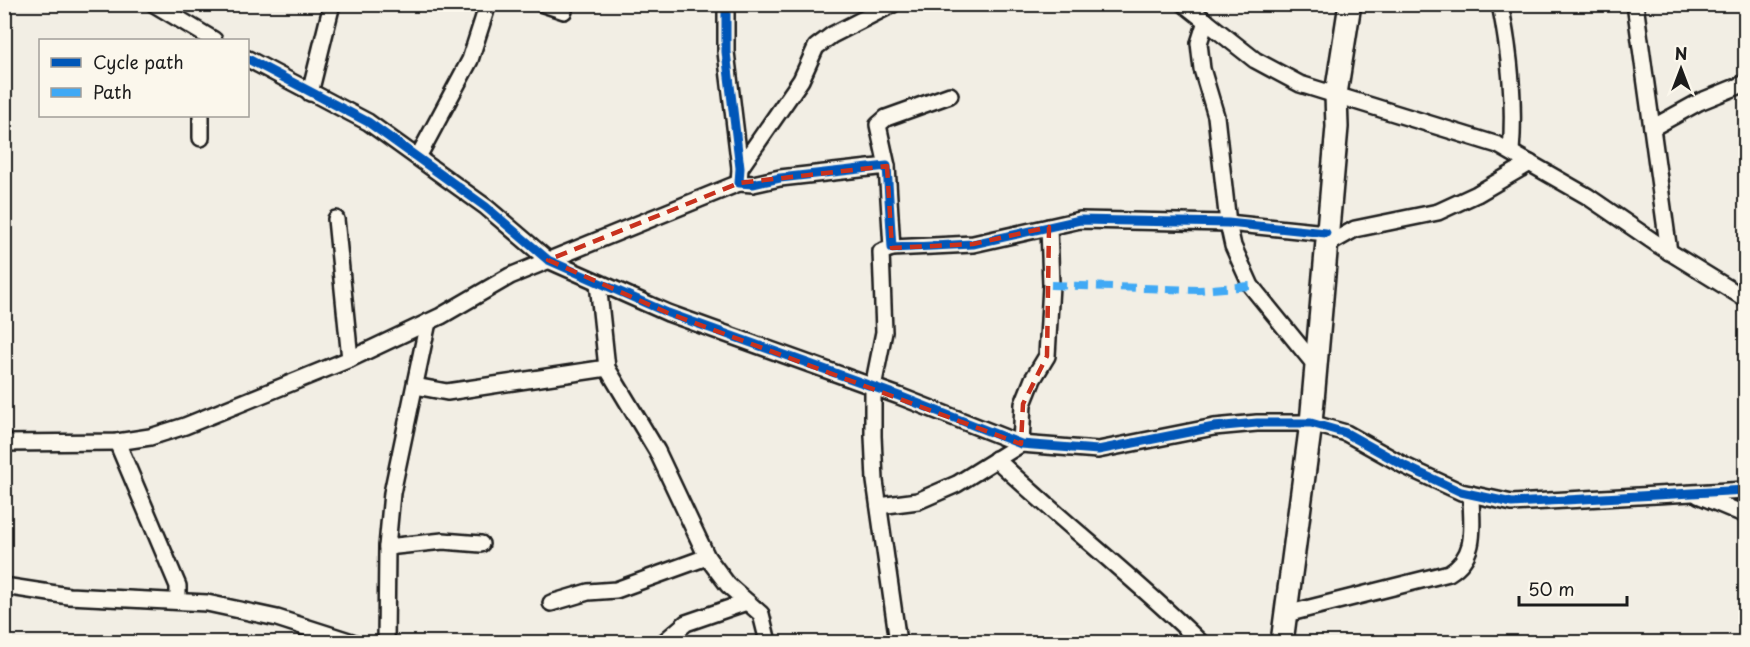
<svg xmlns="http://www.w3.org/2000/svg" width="1750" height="647" font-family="'Playpen Sans',sans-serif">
	<rect width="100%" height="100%" fill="#f2eee4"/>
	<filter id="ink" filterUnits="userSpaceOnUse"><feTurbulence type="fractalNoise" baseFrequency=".0167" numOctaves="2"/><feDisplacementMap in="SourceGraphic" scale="12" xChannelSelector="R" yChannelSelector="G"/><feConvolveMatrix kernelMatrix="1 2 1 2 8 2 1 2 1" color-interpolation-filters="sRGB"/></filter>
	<g filter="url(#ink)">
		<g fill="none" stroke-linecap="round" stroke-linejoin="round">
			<defs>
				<g id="street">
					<path d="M154 4 214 40"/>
					<path d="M543 4 564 11"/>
					<path d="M726 4V52L740 168 739 183 753 184 780 178 887 166 892 248 973 244 1080 220 1228 223 1326 233"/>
					<path d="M1184 4 1255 60 1300 84 1498 145 1587 196 1660 246 1746 299"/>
					<path d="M1500 4C1510 53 1515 103 1511 152"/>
					<path d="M1635 4 1669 252"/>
					<path d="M1206 21 1199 43 1202 69 1216 116 1228 223 1233 246 1251 286 1316 366"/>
					<path d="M248 59 368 122 486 207 548 260 668 313 899 396 1021 444 1098 450 1214 427 1257 423H1311L1346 433 1405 466 1461 492 1512 503 1746 490"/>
					<path d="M310 93 332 4"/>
					<path d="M201 116V138"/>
					<path d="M1652 128 1699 102 1746 83"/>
					<path d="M418 157 470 60 488 4"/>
					<path d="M887 166 878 125 886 118 950 95"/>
					<path d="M740 168 801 80 816 47 832 35 893 4"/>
					<path d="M336 219 350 359"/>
					<path d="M1325 246 1355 229 1438 212 1477 194 1530 163"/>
					<path d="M892 248 881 252 884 332 873 387V436L875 481 898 642"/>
					<path d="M598 283 607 368 657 451 707 557 728 585 761 614 768 642"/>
					<path d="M415 386 447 392 607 368"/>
					<path d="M117 442 178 586V601"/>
					<path d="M4 443 117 442 150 437 185 426 350 359 441 316 510 276 739 183"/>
					<path d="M996 459C1062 522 1135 578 1200 642"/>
					<path d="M1698 495 1746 515"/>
					<path d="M879 506 918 501 957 484 1021 444 1023 404 1033 379 1047 356 1051 285 1049 227"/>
					<path d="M387 547 443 541 481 544"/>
					<path d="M4 586 69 596 207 603 277 618 352 642"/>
					<path d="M551 603 588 592 616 590 707 557"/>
					<path d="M1286 614 1449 573C1479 555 1471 525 1471 494"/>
					<path d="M386 642 387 547 392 493 428 322"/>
					<path d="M664 642 686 623 747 602"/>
				</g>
				<path id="secondary" d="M1282 642 1311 423 1337 127 1336 94 1350 4"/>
			</defs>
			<use href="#street" stroke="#1c1c1c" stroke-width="20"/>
			<use href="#secondary" stroke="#1c1c1c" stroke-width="26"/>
			<use href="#street" stroke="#fbf7ec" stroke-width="15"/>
			<use href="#secondary" stroke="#fbf7ec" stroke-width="21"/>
			<path stroke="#3fa9f5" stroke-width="8" stroke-dasharray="15 8" stroke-linecap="butt" d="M1051 285 1199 290 1251 286"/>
			<defs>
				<g id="cycleway">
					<path d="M726 4V52L740 168 739 183 753 184 780 178 887 166 892 248 973 244 1080 220 1228 223 1326 233"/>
					<path d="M248 59 368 122 486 207 548 260 668 313 899 396 1021 444 1098 450 1214 427 1257 423H1311L1346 433 1405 466 1461 492 1512 503 1746 490"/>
				</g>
			</defs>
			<use href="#cycleway" stroke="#fbf7ec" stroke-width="13"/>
			<use href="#cycleway" stroke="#0057b8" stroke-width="9"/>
		</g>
	</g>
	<path fill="none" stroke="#c8321e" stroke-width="4.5" stroke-dasharray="12 8" stroke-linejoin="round" d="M887 166 892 248 973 244 1049 227 1047 356 1023 404 1021 444 668 313 548 260 739 183Z"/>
	<rect width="1750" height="647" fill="none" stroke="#fbf7ec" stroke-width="24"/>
	<rect x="12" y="12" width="1726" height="623" fill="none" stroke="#1c1c1c" stroke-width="2" filter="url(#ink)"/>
	<rect x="39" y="39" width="210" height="78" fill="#fbf7ec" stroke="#a29f99" stroke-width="1.5"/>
	<rect x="51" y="58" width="30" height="9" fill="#0057b8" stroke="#a29f99" stroke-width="1.5"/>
	<text x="93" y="69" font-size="18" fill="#1c1c1c">Cycle path</text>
	<rect x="51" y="88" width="30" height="9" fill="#3fa9f5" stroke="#a29f99" stroke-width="1.5"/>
	<text x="93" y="99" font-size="18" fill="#1c1c1c">Path</text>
	<g transform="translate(1681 69)" stroke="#fbf7ec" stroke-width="4.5" paint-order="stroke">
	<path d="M0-4.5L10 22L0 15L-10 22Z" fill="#1c1c1c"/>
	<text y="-9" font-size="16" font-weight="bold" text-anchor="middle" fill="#1c1c1c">N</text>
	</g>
	<path d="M1519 596v9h108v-9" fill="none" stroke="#1c1c1c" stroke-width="3"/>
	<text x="1528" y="596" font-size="18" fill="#1c1c1c" stroke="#fbf7ec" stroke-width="4.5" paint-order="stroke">50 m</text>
</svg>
